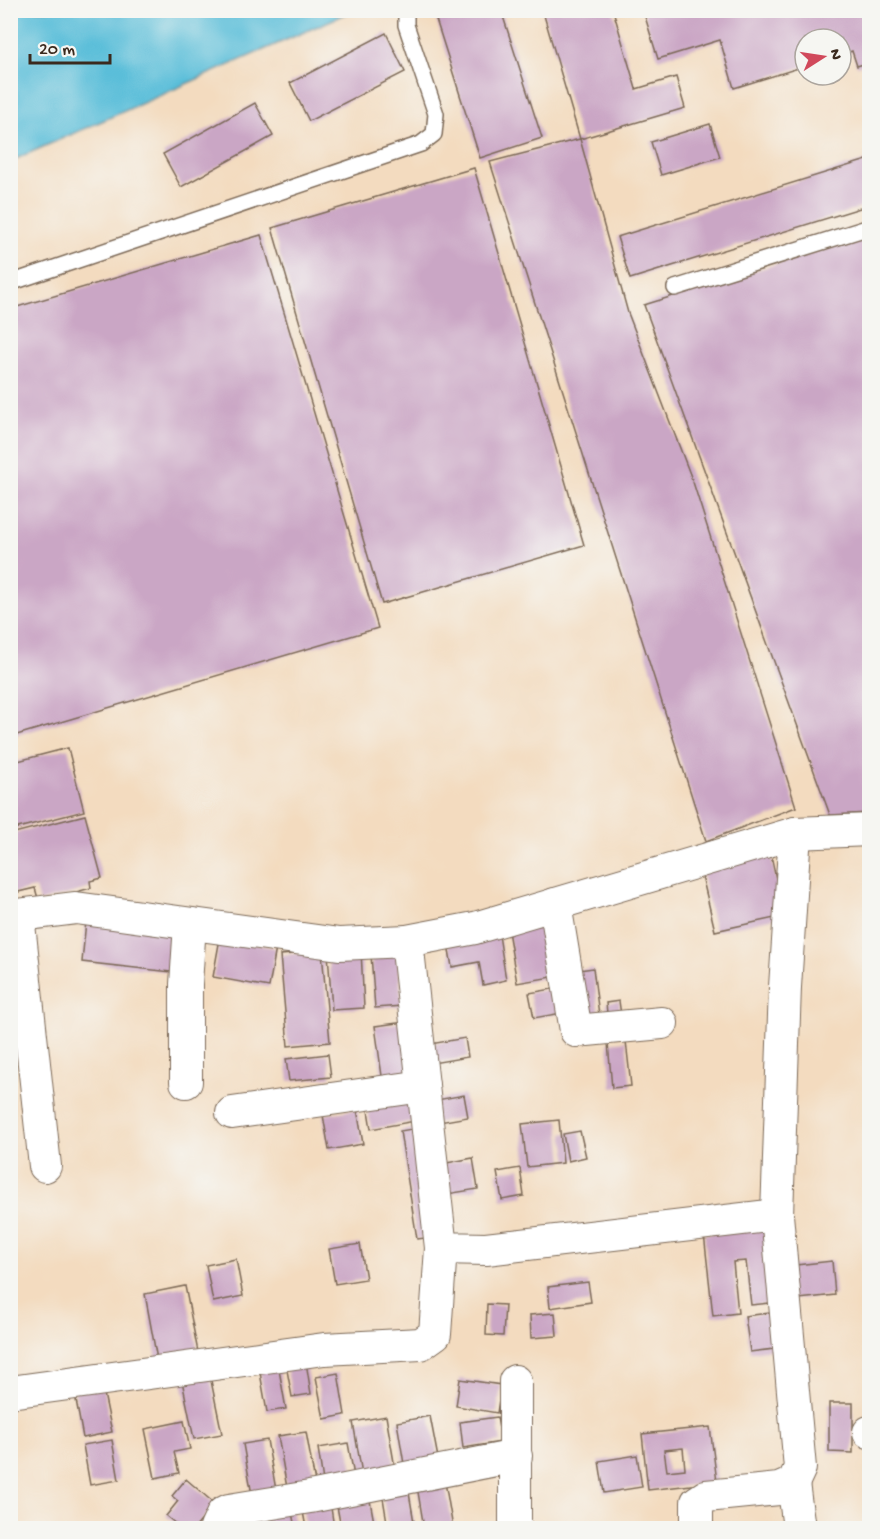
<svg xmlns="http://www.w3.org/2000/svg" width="880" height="1539" font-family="'Gochi Hand',sans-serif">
	<rect width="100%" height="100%" fill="#f6f6f2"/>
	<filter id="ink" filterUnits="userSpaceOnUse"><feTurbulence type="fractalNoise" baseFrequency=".0167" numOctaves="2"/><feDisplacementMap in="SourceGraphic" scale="12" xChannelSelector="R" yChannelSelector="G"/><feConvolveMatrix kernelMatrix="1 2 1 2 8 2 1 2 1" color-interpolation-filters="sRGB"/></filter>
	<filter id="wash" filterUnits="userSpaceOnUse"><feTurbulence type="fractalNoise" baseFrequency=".008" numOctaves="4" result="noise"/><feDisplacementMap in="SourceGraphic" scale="24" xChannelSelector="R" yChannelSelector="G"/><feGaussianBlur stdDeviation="1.35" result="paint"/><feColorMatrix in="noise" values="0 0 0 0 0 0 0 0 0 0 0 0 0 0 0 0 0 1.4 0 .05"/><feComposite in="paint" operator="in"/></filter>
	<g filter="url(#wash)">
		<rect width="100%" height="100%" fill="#f3dbbf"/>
		<path fill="#5abed9" stroke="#4a747c" stroke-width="1.5" d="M11 10H352V11L11 161Z"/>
		<g id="blocks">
			<g fill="#caa6c5" fill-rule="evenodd">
				<path d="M433 10H501L542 138 480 158Z"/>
				<path d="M547 10H613L636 89 676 77 685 108 580 139 543 12Z"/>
				<path d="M643 10H870V62L857 66 852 51 841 55V39H805V66L734 88 720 40 658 59Z"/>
				<path d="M386 33 405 72 309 121 290 83Z"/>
				<path d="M255 103 273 136 181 187 163 154Z"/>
				<path d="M710 124 720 157 661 175 651 142Z"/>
				<path d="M580 139 628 313 693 482 796 807 706 841 490 162Z"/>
				<path d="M870 159V205L630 279 617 237Z"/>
				<path d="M474 168 584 545 382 604 272 228Z"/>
				<path d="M261 235 378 628 10 737V309Z"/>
				<path d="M870 235V813L830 815 644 305Z"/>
				<path d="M68 748 84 811 10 830V763Z"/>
				<path d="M85 815 102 878 90 881 91 888 39 902 35 888 10 894V834Z"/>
				<path d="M770 851 784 916 715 931 700 867Z"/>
				<path d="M86 921 176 932 171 972 82 962Z"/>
				<path d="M543 925 552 977 517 983 508 931Z"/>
				<path d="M499 935 506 980 483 985 479 962 452 967 448 944Z"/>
				<path d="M220 938 276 948 269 987 213 977Z"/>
				<path d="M361 951 364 1008 332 1010 328 953Z"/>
				<path d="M322 952 330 1042 288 1046 280 955Z"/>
				<path d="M398 953 402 1006 375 1008 371 955Z"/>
				<path d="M593 968 599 1015 578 1018 572 971Z"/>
				<path d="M558 988 562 1013 534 1018 529 993Z"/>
				<path d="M619 1001 622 1022 608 1023 606 1003Z"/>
				<path d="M405 1022 412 1072 382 1076 375 1026Z"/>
				<path d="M465 1038 468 1057 427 1064 424 1045Z"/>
				<path d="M626 1041 631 1086 612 1088 608 1043Z"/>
				<path d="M328 1054 331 1077 289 1081 286 1059Z"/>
				<path d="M417 1095 421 1120 371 1129 367 1104Z"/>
				<path d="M464 1095 468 1117 434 1123 431 1101Z"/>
				<path d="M357 1109 363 1144 329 1150 323 1115Z"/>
				<path d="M559 1120 563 1163 527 1167 522 1124Z"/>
				<path d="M417 1128 434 1237 417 1239 400 1131Z"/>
				<path d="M580 1131 586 1157 568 1161 563 1134Z"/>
				<path d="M473 1158 478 1189 441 1195 436 1165Z"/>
				<path d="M520 1168 524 1196 502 1200 497 1172Z"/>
				<path d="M772 1227 780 1302 751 1305 746 1261 733 1262 738 1313 713 1316 704 1234Z"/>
				<path d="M360 1244 366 1279 335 1284 329 1249Z"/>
				<path d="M236 1259 243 1296 213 1302 206 1265Z"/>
				<path d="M832 1261 835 1295 790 1300 787 1266Z"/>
				<path d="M588 1282 591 1302 550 1308 548 1287Z"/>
				<path d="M185 1286 199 1357 158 1365 145 1294Z"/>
				<path d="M487 1304 505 1305 503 1336 486 1335Z"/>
				<path d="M778 1312 782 1348 750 1352 745 1316Z"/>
				<path d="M555 1313 557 1336 531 1338 530 1315Z"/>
				<path d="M306 1362 311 1394 292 1397 286 1365Z"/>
				<path d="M278 1364 286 1409 267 1412 259 1367Z"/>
				<path d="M209 1371 222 1434 194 1439 181 1376Z"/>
				<path d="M338 1373 345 1415 324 1419 316 1377Z"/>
				<path d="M460 1379 501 1385 497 1413 456 1406Z"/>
				<path d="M102 1384 112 1432 83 1438 74 1389Z"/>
				<path d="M829 1403H853V1453L829 1452Z"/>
				<path d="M386 1416 395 1468 362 1474 353 1422Z"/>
				<path d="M430 1416 438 1458 404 1464 397 1422Z"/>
				<path d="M497 1417 501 1442 463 1448 460 1422Z"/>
				<path d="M184 1421 190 1449 174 1452 179 1473 155 1478 145 1429Z"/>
				<path d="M710 1427 717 1482 648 1490 642 1434ZM683 1448 685 1469 667 1471 664 1450Z"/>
				<path d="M306 1432 316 1488 288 1494 278 1436Z"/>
				<path d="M112 1440 119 1480 90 1485 83 1445Z"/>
				<path d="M267 1440 276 1490 252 1495 243 1444Z"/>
				<path d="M348 1443 354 1476 323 1481 318 1448Z"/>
				<path d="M637 1455 642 1487 604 1493 599 1461Z"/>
				<path d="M186 1479 215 1504 195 1528H181L166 1516 178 1501 172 1496Z"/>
				<path d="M445 1482 453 1528H424L417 1486Z"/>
				<path d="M408 1487 415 1528H388L382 1492Z"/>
				<path d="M369 1495 375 1528H341L336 1501Z"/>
				<path d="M330 1501 334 1528H306L302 1506Z"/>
				<path d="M291 1507 295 1528H265L262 1513Z"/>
			</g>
		</g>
	</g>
	<g filter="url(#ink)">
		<use href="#blocks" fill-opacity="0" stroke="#7b6856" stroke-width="1.5"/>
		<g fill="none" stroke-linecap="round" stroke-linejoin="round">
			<defs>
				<g id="lane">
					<path d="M10 283 421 144 434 134 436 114 406 25V10"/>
					<path d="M675 288 870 227"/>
				</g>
				<g id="street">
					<path d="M555 904 576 1031 662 1023"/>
					<path d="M18 915 45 1166"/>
					<path d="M10 916 76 908 339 944 407 941 475 928 795 833 870 830"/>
					<path d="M407 941 441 1248 486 1249 777 1215"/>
					<path d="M186 1082V984L190 924"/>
					<path d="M232 1113 423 1086"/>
					<path d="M10 1392 324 1349 421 1344 435 1334 441 1248"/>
					<path d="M869 1432H870"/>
					<path d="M793 1483 799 1528"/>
					<path d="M216 1528 223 1513 229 1510 310 1497 516 1456"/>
					<path d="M515 1528V1381"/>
					<path d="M697 1528V1502L706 1496 779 1489 793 1483 800 1468 777 1215 785 987 795 833"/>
				</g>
			</defs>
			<use href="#lane" stroke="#7b6856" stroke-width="18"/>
			<use href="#street" stroke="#7b6856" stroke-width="34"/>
			<use href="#lane" stroke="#fff" stroke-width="15"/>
			<use href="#street" stroke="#fff" stroke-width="32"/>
		</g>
	</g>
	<rect width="880" height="1539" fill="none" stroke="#f6f6f2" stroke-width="36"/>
	<g transform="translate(823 57) rotate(78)"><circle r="28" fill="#f6f6f2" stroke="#aba49d" stroke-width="1.5"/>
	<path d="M0-4.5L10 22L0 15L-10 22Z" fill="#d1495b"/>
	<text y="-9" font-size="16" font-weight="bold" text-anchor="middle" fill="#3b2a1e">N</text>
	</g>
	<path d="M30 54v9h80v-9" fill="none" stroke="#3b2a1e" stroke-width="3"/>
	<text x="39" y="54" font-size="18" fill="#3b2a1e" stroke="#f6f6f2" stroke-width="4.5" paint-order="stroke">20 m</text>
</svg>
